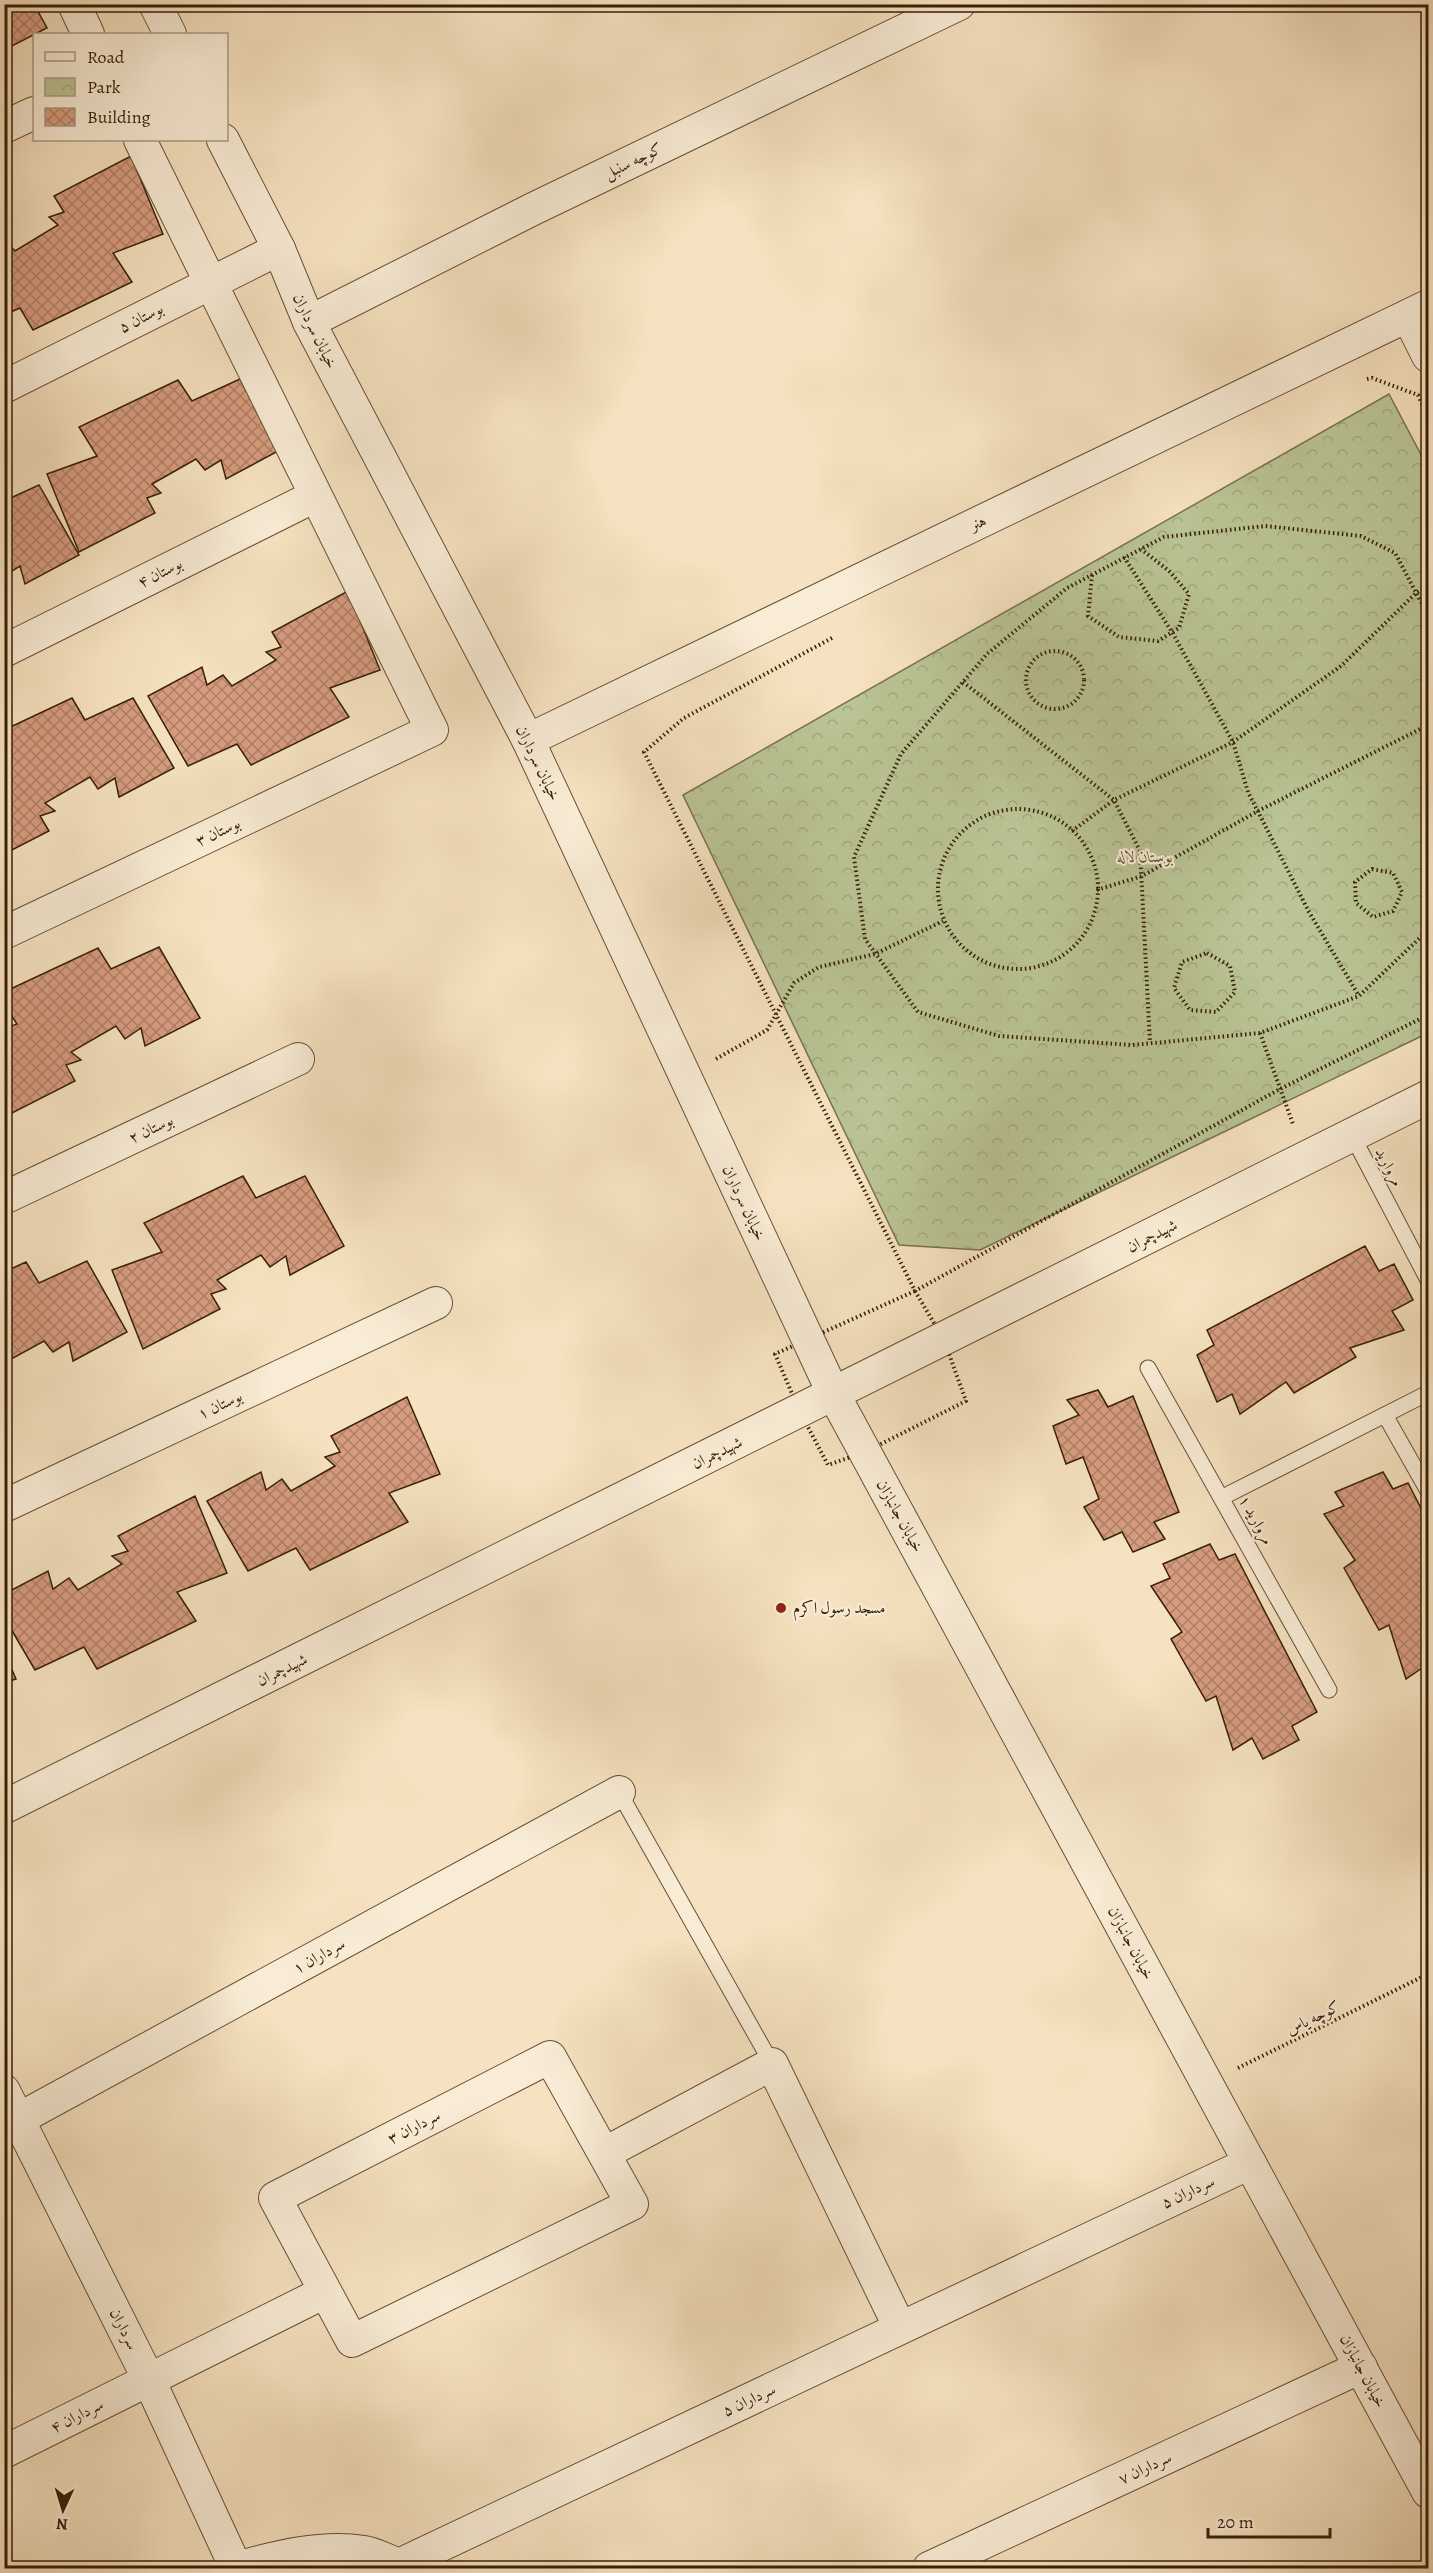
<svg xmlns="http://www.w3.org/2000/svg" width="1433" height="2573" font-family="Alegreya,Amiri,serif">
	<defs>
		<pattern id="park-crowns" width="20" height="18" patternUnits="userSpaceOnUse" patternTransform="scale(1.5)"><rect width="20" height="18" fill="#bac494"/><path d="M2 6a3 3 0 1 1 6 0M12 15a3 3 0 1 1 6 0" fill="none" stroke="#a0a87e"/></pattern>
		<pattern id="building-cross-hatch" width="8" height="8" patternUnits="userSpaceOnUse" patternTransform="scale(1.5)"><rect width="8" height="8" fill="#d79c7f"/><path d="M0 0l8 8M0 8l8-8" fill="none" stroke="#af7f66"/></pattern>
	</defs>
	<rect width="100%" height="100%" fill="#f6e2c0"/>
	<filter id="stains"><feTurbulence type="fractalNoise" baseFrequency=".00333" numOctaves="4"/><feColorMatrix values="0 0 0 0 .2 0 0 0 0 .09 0 0 0 0 .02 0 0 0 .5 -.17"/></filter>
	<radialGradient id="worn" r=".72"><stop offset=".6" stop-color="#630" stop-opacity="0"/><stop offset="1" stop-color="#630" stop-opacity=".3"/></radialGradient>
	<path fill="url(#park-crowns)" stroke="#78724d" stroke-width="1.5" d="M1389 394 1428 468V1033L980 1250 899 1245 683 795Z"/>
	<g fill="url(#building-cross-hatch)" stroke="#371f06" stroke-width="1.5">
		<path d="M4 4H34L47 28 4 50Z"/>
		<path d="M131 156 163 234 113 253 132 282 33 330 20 308 4 315V239L15 251 58 225 49 217 64 212 54 196Z"/>
		<path d="M240 379 280 450 226 479 221 460 205 470 196 459 152 484 161 493 147 498 155 513 79 552 47 474 97 456 79 427 178 380 192 401Z"/>
		<path d="M39 485 79 555 25 584 20 566 4 576V501Z"/>
		<path d="M348 591 380 670 330 688 349 717 251 765 237 744 188 766 148 696 202 667 207 685 223 675 232 686 276 660 266 652 281 647 272 632Z"/>
		<path d="M72 698 85 720 133 698 174 768 119 797 115 778 98 789 90 777 45 803 55 811 40 816 49 831 4 854V730Z"/>
		<path d="M159 947 200 1018 145 1046 141 1028 125 1039 116 1026 71 1052 81 1060 66 1065 75 1081 4 1117V1029L17 1024 4 1004V992L98 948 111 969Z"/>
		<path d="M243 1176 256 1198 305 1176 344 1246 290 1275 286 1256 270 1267 261 1255 217 1280 226 1289 211 1294 220 1309 143 1349 112 1270 162 1252 144 1223Z"/>
		<path d="M1365 1246 1379 1271 1394 1264 1413 1300 1392 1311 1404 1330 1350 1348 1356 1357 1294 1393 1286 1382 1240 1414 1232 1394 1217 1402 1197 1355 1214 1345 1207 1330Z"/>
		<path d="M87 1261 127 1332 73 1361 69 1342 53 1352 44 1341 4 1363V1272L26 1262 39 1283Z"/>
		<path d="M1098 1390 1108 1407 1133 1396 1179 1512 1154 1522 1165 1539 1133 1552 1122 1532 1104 1540 1084 1507 1099 1499 1083 1457 1066 1464 1053 1426 1079 1415 1067 1400Z"/>
		<path d="M407 1397 440 1474 389 1493 408 1522 310 1570 296 1548 248 1571 207 1501 261 1472 266 1490 282 1479 291 1491 335 1466 325 1457 340 1452 331 1436Z"/>
		<path d="M1383 1472 1393 1489 1408 1483 1428 1522V1673L1425 1666 1406 1679 1389 1625 1379 1630 1344 1568 1355 1560 1324 1514 1344 1506 1335 1492Z"/>
		<path d="M195 1496 227 1573 177 1592 196 1621 97 1669 84 1647 35 1670 4 1617V1594L48 1571 53 1589 69 1578 78 1590 122 1564 112 1556 128 1551 118 1536Z"/>
		<path d="M1210 1544 1219 1560 1235 1554 1317 1712 1292 1726 1299 1740 1263 1759 1252 1738 1233 1750 1216 1696 1206 1701 1171 1639 1182 1632 1151 1586 1170 1578 1163 1564Z"/>
		<path d="M4 1651 16 1679 4 1683Z"/>
	</g>
	<g fill="none" stroke-linecap="round" stroke-linejoin="round">
		<defs>
			<g id="service">
				<path d="M1352 1135 1428 1280"/>
				<path d="M1148 1368 1329 1690"/>
				<path d="M1385 1415 1428 1491"/>
				<path d="M1223 1497 1428 1393"/>
				<path d="M619 1792 772 2064"/>
			</g>
			<g id="minor">
				<path d="M74 4 88 34"/>
				<path d="M155 4 170 34"/>
				<path d="M4 127 34 113"/>
				<path d="M223 140 279 249 309 322 528 740 834 1395 1428 2492"/>
				<path d="M1408 316 1428 356"/>
				<path d="M309 322 533 209 959 4"/>
				<path d="M4 387 279 249"/>
				<path d="M4 651 315 496"/>
				<path d="M528 740 1428 306"/>
				<path d="M4 933 432 730 140 140"/>
				<path d="M4 1198 298 1059"/>
				<path d="M4 1506 436 1303"/>
				<path d="M550 2057 632 2204 352 2341 275 2198Z"/>
				<path d="M4 2091 149 2380 236 2568"/>
				<path d="M4 2127 619 1792"/>
				<path d="M605 2153 772 2064 900 2328"/>
				<path d="M4 2452 325 2292"/>
				<path d="M236 2568C276 2557 322 2545 364 2552 376 2554 388 2561 399 2565L1250 2163"/>
				<path d="M929 2568 1361 2367"/>
			</g>
			<path id="tertiary" d="M4 1807 1428 1097"/>
		</defs>
		<use href="#service" stroke="#675034" stroke-width="17"/>
		<use href="#minor" stroke="#675034" stroke-width="34"/>
		<use href="#tertiary" stroke="#675034" stroke-width="35"/>
		<g stroke="#371f06" stroke-width="4" stroke-dasharray="1.5 3" stroke-linecap="butt">
			<path d="M1367 379 1372 378 1418 395 1428 417"/>
			<path d="M1124 557 1172 632 1233 742 1248 792 1309 912 1359 996"/>
			<path d="M1092 575 1088 616 1119 637 1158 641 1179 628 1189 594 1169 571 1141 549"/>
			<path d="M1428 615 1395 553 1361 536 1265 526 1164 537 1067 588 987 654 901 754 854 857 865 939 918 1012 999 1036 1132 1045 1260 1033 1359 996 1428 930"/>
			<path d="M832 638 684 718 644 752 915 1291 1280 1089 1428 1015"/>
			<circle cx="1055" cy="680" r="29"/>
			<path d="M963 682 1114 800 1140 851 1150 1043"/>
			<circle cx="1018" cy="889" r="80"/>
			<path d="M1072 831 1114 800 1233 742 1341 666 1416 593 1428 586"/>
			<path d="M1372 869 1393 873 1402 892 1393 911 1373 917 1356 903 1355 882Z"/>
			<path d="M1097 890 1142 876 1258 811 1428 725"/>
			<path d="M1207 953 1230 966 1235 992 1216 1012 1190 1010 1174 988 1182 962Z"/>
			<path d="M1260 1033 1293 1124"/>
			<path d="M716 1059 767 1030 794 983 819 967 875 954 943 921"/>
			<path d="M915 1291 944 1340 966 1401 865 1452 828 1465 800 1412 775 1354Z"/>
			<path d="M1238 2068 1428 1974"/>
		</g>
		<use href="#service" stroke="#f9ecd6" stroke-width="15"/>
		<use href="#minor" stroke="#f9ecd6" stroke-width="32"/>
		<use href="#tertiary" stroke="#f9ecd6" stroke-width="33"/>
	</g>
	<circle fill="#8f2418" stroke="#f9ecd6" stroke-width="2" cx="781" cy="1608" r="6"/>
	<g text-anchor="middle" dominant-baseline="central" stroke-width="4.5" stroke-linejoin="round" paint-order="stroke">
		<g font-size="16" fill="#371f06" stroke="#f9ecd6">
			<text transform="translate(633 161) rotate(-26)">کوچه سنبل</text>
			<text transform="translate(141 318) rotate(-27)">بوستان ۵</text>
			<text transform="translate(315 331) rotate(64)">خیابان سرداران</text>
			<text transform="translate(978 523) rotate(-26)">هنر</text>
			<text transform="translate(160 573) rotate(-27)">بوستان ۴</text>
			<text transform="translate(538 763) rotate(64)">خیابان سرداران</text>
			<text transform="translate(218 832) rotate(-25)">بوستان ۳</text>
			<text transform="translate(151 1129) rotate(-25)">بوستان ۲</text>
			<text transform="translate(1389 1167) rotate(62)">مروارید</text>
			<text transform="translate(744 1203) rotate(65)">خیابان سرداران</text>
			<text transform="translate(1152 1236) rotate(-27)">شهیدچمران</text>
			<text transform="translate(220 1405) rotate(-25)">بوستان ۱</text>
			<text transform="translate(717 1453) rotate(-26)">شهیدچمران</text>
			<text transform="translate(900 1516) rotate(61)">خیابان جانبازان</text>
			<text transform="translate(1256 1520) rotate(61)">مروارید ۱</text>
			<text transform="translate(282 1670) rotate(-26)">شهیدچمران</text>
			<text transform="translate(1131 1943) rotate(62)">خیابان جانبازان</text>
			<text transform="translate(319 1956) rotate(-29)">سرداران ۱</text>
			<text transform="translate(1313 2018) rotate(-26)">کوچه یاس</text>
			<text transform="translate(414 2127) rotate(-27)">سرداران ۳</text>
			<text transform="translate(1188 2192) rotate(-25)">سرداران ۵</text>
			<text transform="translate(124 2329) rotate(63)">سرداران</text>
			<text transform="translate(1363 2371) rotate(62)">خیابان جانبازان</text>
			<text transform="translate(749 2400) rotate(-25)">سرداران ۵</text>
			<text transform="translate(77 2416) rotate(-27)">سرداران ۴</text>
			<text transform="translate(1145 2468) rotate(-25)">سرداران ۷</text>
		</g>
		<g font-size="16" font-style="italic" fill="#5e5131" stroke="#f9ecd6">
			<text x="1145" y="857">بوستان لاله</text>
		</g>
		<g font-size="16" fill="#371f06" stroke="#f9ecd6" text-anchor="start">
			<text x="793" y="1608">مسجد رسول اکرم</text>
		</g>
	</g>
	<rect width="1433" height="2573" fill="none" stroke="#f6e2c0" stroke-width="24"/>
	<rect x="6" y="6" width="1421" height="2561" fill="none" stroke="#371f06" stroke-width="3"/>
	<rect x="12" y="12" width="1409" height="2549" fill="none" stroke="#371f06" stroke-width="1.5"/>
	<rect x="33" y="33" width="195" height="108" fill="#f9ecd6" stroke="#ab9a83" stroke-width="1.5"/>
	<rect x="45" y="52" width="30" height="9" fill="#f9ecd6" stroke="#ab9a83" stroke-width="1.5"/>
	<text x="87" y="63" font-size="18" fill="#371f06">Road</text>
	<rect x="45" y="78" width="30" height="18" fill="url(#park-crowns)" stroke="#ab9a83" stroke-width="1.5"/>
	<text x="87" y="93" font-size="18" fill="#371f06">Park</text>
	<rect x="45" y="108" width="30" height="18" fill="url(#building-cross-hatch)" stroke="#ab9a83" stroke-width="1.5"/>
	<text x="87" y="123" font-size="18" fill="#371f06">Building</text>
	<g transform="translate(63 2510) rotate(184)" stroke="#f9ecd6" stroke-width="4.5" paint-order="stroke">
	<path d="M0-4.5L10 22L0 15L-10 22Z" fill="#371f06"/>
	<text y="-9" font-size="16" font-weight="bold" text-anchor="middle" fill="#371f06">N</text>
	</g>
	<path d="M1208 2528v9h122v-9" fill="none" stroke="#371f06" stroke-width="3"/>
	<text x="1217" y="2528" font-size="18" fill="#371f06" stroke="#f9ecd6" stroke-width="4.5" paint-order="stroke">20 m</text>
	<rect width="100%" height="100%" filter="url(#stains)"/>
	<rect width="100%" height="100%" fill="url(#worn)"/>
</svg>
